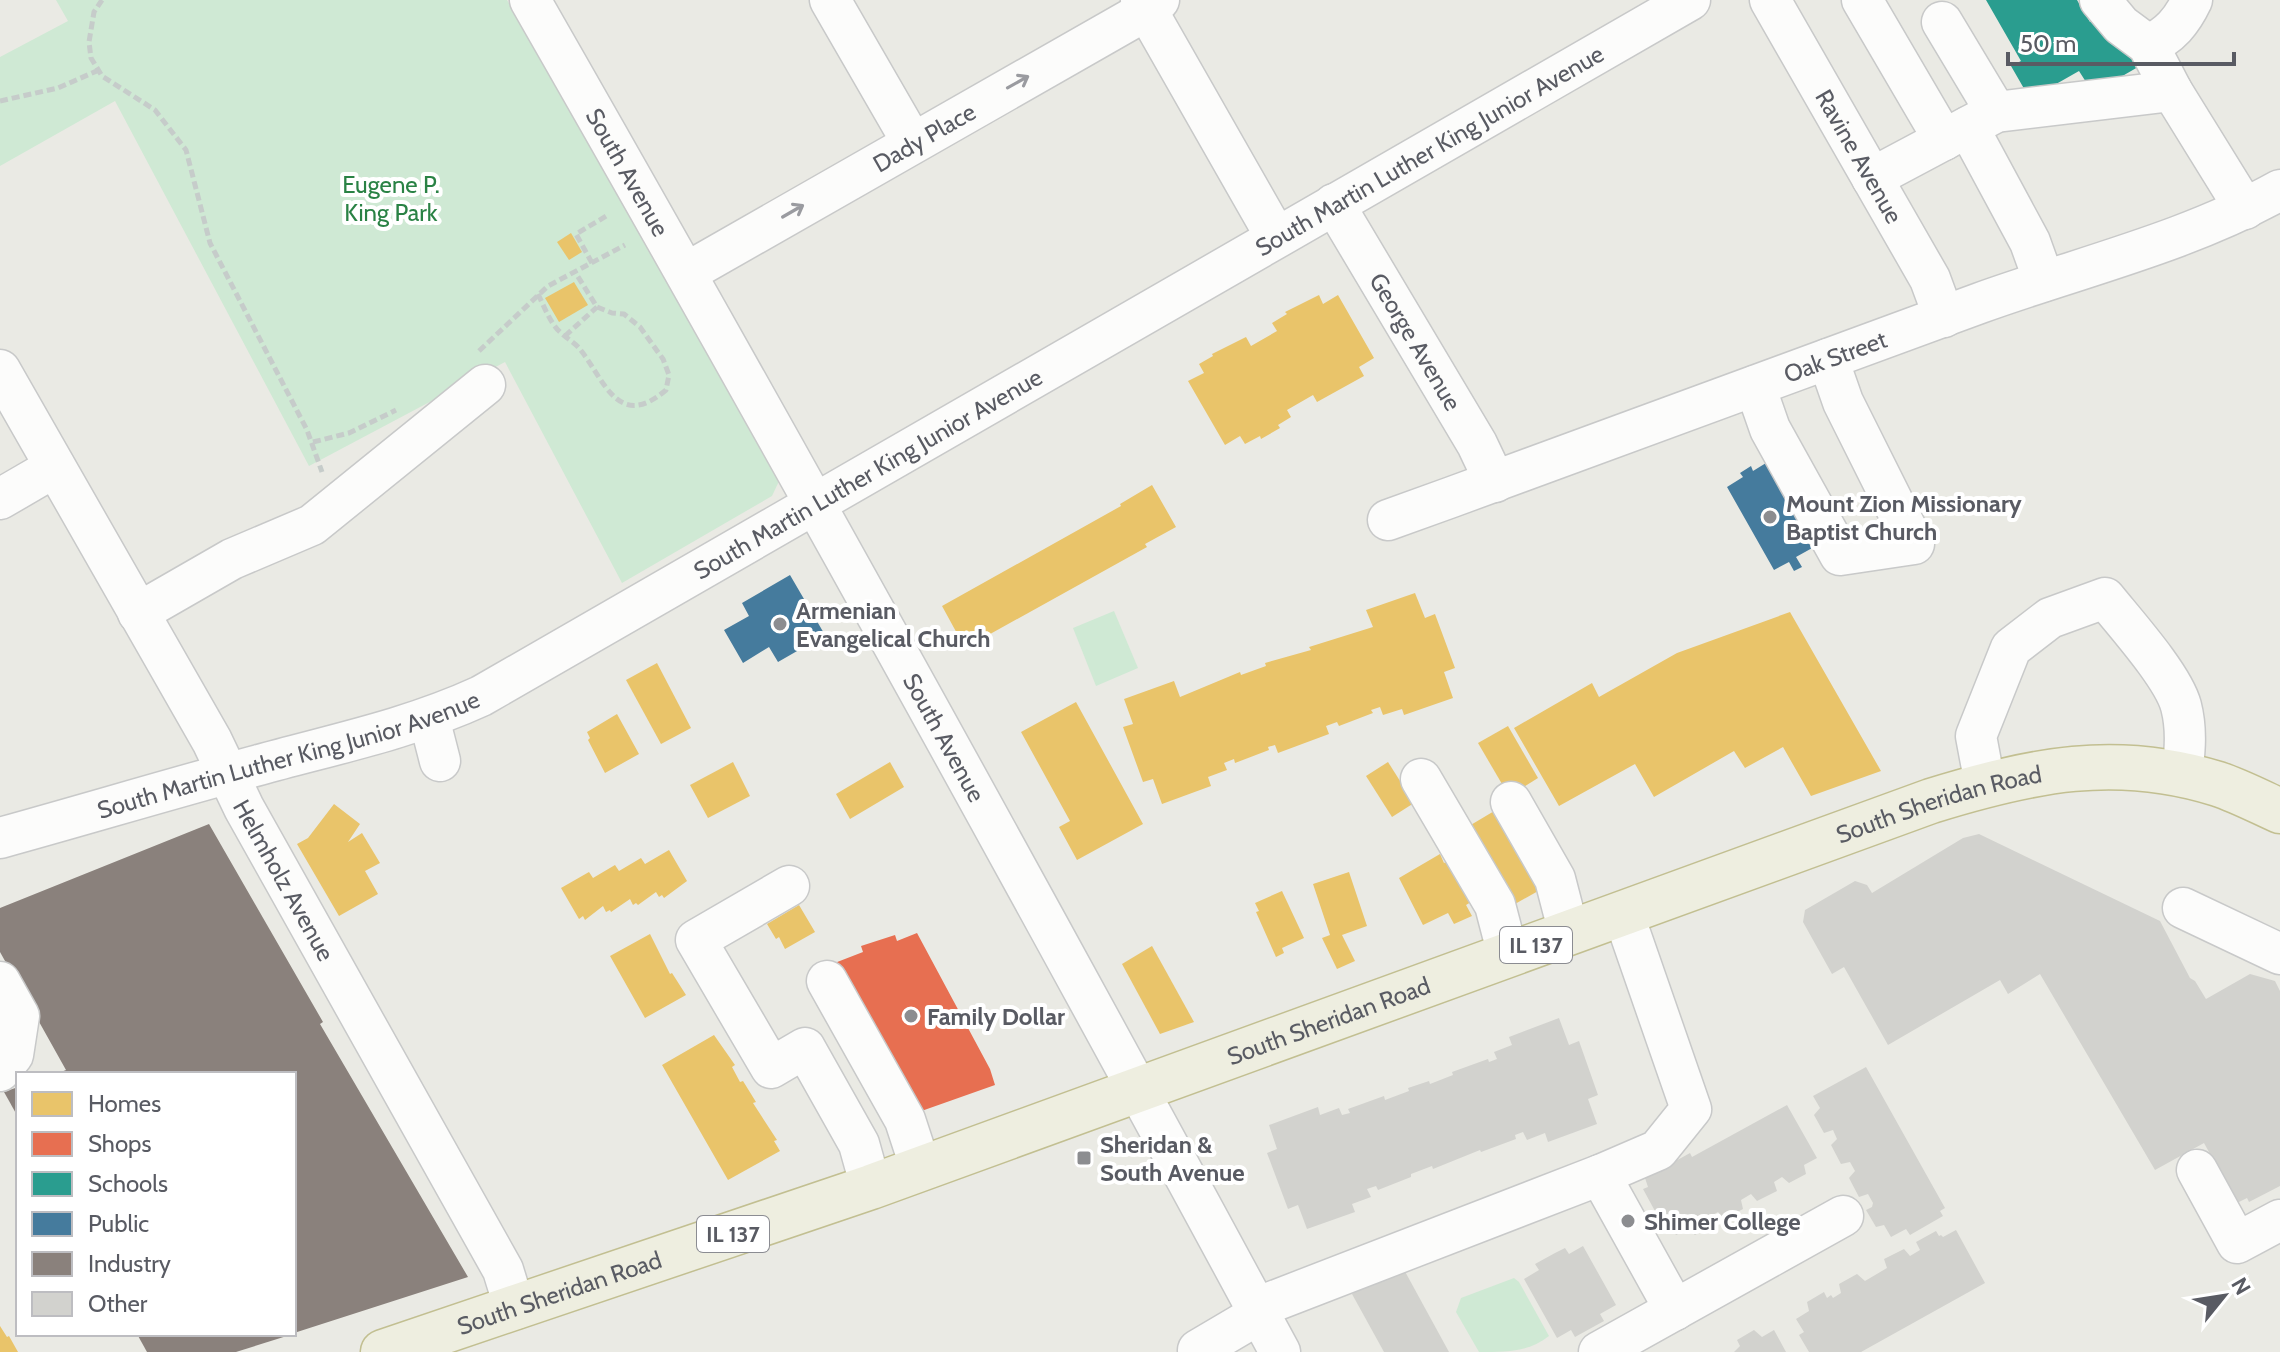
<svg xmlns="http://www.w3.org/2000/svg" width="2280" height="1352" font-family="Cabin,sans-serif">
	<rect width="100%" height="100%" fill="#eaeae4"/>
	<g fill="#cfe9d4">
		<path d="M56 0H507L781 477 772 496 622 583 505 362 309 466 115 101 0 166V57L68 21Z"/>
		<path d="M1114 611 1138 668 1096 686 1073 628Z"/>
		<path d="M1514 1278 1519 1282 1549 1336C1529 1352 1508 1352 1479 1352L1456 1312 1461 1298Z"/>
	</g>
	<g fill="#e9c46a">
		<path d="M571 233 582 252 569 260 557 242Z"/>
		<path d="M574 282 588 305 559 322 545 298Z"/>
		<path d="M1319 295 1323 304 1338 295 1374 358 1359 367 1364 376 1317 402 1313 395 1287 410 1291 417 1278 425 1280 428 1261 439 1260 436 1245 444 1240 436 1225 445 1188 381 1204 373 1199 364 1213 356 1212 354 1246 337 1251 346 1277 331 1272 323 1287 314 1285 312Z"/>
		<path d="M1152 485 1176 527 1145 544 1147 547 965 648 942 606 1121 506 1120 504Z"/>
		<path d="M1415 593 1425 618 1435 614 1455 668 1444 672 1453 698 1404 715 1402 709 1383 715 1380 707 1371 710 1373 713 1339 726 1337 722 1326 726 1329 734 1278 753 1275 745 1268 747 1269 750 1235 763 1234 759 1224 763 1227 770 1208 777 1211 786 1162 804 1153 779 1143 782 1123 727 1133 724 1124 699 1174 681 1180 697 1240 672 1241 675 1266 666 1265 663 1311 650 1309 647 1373 627 1366 610Z"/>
		<path d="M1790 612 1881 771 1811 796 1783 747 1745 768 1734 751 1654 797 1635 764 1559 806 1514 728 1592 683 1599 697 1677 653Z"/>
		<path d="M657 663 691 728 661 744 626 680Z"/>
		<path d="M1076 702 1143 824 1077 860 1059 827 1070 821 1021 732Z"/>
		<path d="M617 714 639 754 605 773 588 740 590 738 587 732Z"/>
		<path d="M1508 726 1538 778 1509 796 1478 743Z"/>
		<path d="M733 762 750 796 708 818 690 785Z"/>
		<path d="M890 762 904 787 850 819 836 794Z"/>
		<path d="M1388 762 1414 803 1392 817 1366 776Z"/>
		<path d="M334 804 360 824 348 842 362 833 380 863 365 871 378 894 339 916 297 844 308 838Z"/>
		<path d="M1501 807 1547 886 1515 904 1469 826Z"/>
		<path d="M669 850 687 881 664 898 662 895 659 897 656 892 638 905 636 903 633 905 630 899 611 912 610 910 606 912 603 906 585 920 583 916 579 919 561 888 589 872 593 878 615 865 619 871 641 858 645 864Z"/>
		<path d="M1440 854 1444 863 1450 860 1471 902 1466 905 1472 916 1454 924 1448 913 1423 925 1399 878Z"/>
		<path d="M1349 872 1367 926 1342 935 1355 961 1337 969 1322 938 1330 935 1313 884Z"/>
		<path d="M1282 891 1304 938 1282 948 1284 953 1276 957 1256 912 1259 911 1255 903Z"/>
		<path d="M799 905 815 932 785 949 779 937 776 939 767 924Z"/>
		<path d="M650 934 670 974 672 973 686 995 645 1018 610 956Z"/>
		<path d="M1152 946 1194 1022 1160 1034 1122 964Z"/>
		<path d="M714 1035 735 1065 732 1067 740 1082 743 1081 756 1102 753 1103 777 1140 774 1141 780 1151 728 1180 662 1065Z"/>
		<path d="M0 1326 7 1337 9 1336 18 1352H0Z"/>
	</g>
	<path fill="#e76f51" d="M917 933 990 1069 995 1085 913 1114 832 964 863 952 861 946 895 935 897 941Z"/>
	<path fill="#2a9d8f" d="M1986 0H2077L2090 22 2098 17 2124 42 2138 67 2093 93 2079 71 2030 99 2011 66 2021 61Z"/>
	<g fill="#457b9d">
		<path d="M1766 463 1814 547 1796 557 1802 567 1794 571 1789 562 1774 570 1727 487 1743 477 1740 473 1751 466 1753 471Z"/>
		<path d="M790 575 825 635 778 662 769 647 743 663 724 630 749 616 742 603Z"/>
	</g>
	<g fill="#8a817c">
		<path d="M209 824 323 1022 320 1024 468 1277 294 1333V1074H56L66 1070 0 952V908Z"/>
		<path d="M18 1087V1117L4 1092Z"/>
		<path d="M137 1334H290V1335L236 1352H147Z"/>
	</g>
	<g fill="#d2d2ce">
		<path d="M1979 834 2160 921 2190 978 2195 981 2206 999 2250 974 2275 981 2280 991V1186L2249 1202 2247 1198 2237 1203 2204 1143 2155 1170 2040 974 2008 994 2000 980 1888 1045 1844 967 1832 974 1803 922 1805 910 1855 881 1867 885 1872 893 1963 838Z"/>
		<path d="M1559 1018 1569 1045 1579 1041 1598 1095 1588 1099 1597 1124 1548 1142 1545 1133 1527 1140 1523 1132 1515 1135 1516 1139 1481 1152 1480 1150 1433 1169 1432 1166 1411 1174V1177L1378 1190 1376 1186 1367 1189 1371 1197 1352 1204 1355 1212 1307 1229 1298 1205 1288 1209 1267 1153 1277 1149 1269 1125 1318 1107 1320 1115 1339 1108 1342 1115 1350 1113 1348 1109 1384 1096 1385 1100 1409 1091 1408 1088 1429 1081 1430 1084 1453 1075 1452 1072 1488 1059 1489 1062 1497 1059 1494 1052 1512 1045 1509 1037Z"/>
		<path d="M1866 1067 1945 1208 1940 1211 1943 1216 1910 1235 1906 1229 1891 1237 1884 1225 1876 1227 1866 1210 1872 1207 1873 1203 1868 1194 1859 1197 1849 1178 1855 1171 1850 1162 1841 1164 1831 1145 1837 1139 1833 1130 1824 1133 1814 1115 1820 1108 1813 1096Z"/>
		<path d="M1787 1105 1817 1158 1804 1165 1806 1174 1789 1183 1782 1177 1774 1182 1777 1191 1757 1201 1751 1194 1741 1200 1743 1209 1724 1219 1718 1212 1709 1217 1711 1226 1695 1235 1688 1229 1676 1235 1668 1221 1662 1224 1643 1189 1648 1187 1645 1178 1690 1153 1692 1157Z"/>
		<path d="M1956 1230 1985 1283 1861 1352H1809L1799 1335 1804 1332 1796 1319 1809 1311 1807 1302 1824 1292 1827 1298 1831 1295 1833 1298 1841 1293 1839 1284 1857 1274 1865 1281 1887 1268 1884 1259 1904 1249 1910 1256 1920 1250 1916 1242 1936 1231 1939 1236 1941 1235 1943 1237Z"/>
		<path d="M1583 1246 1616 1305 1600 1314 1604 1321 1575 1337 1571 1330 1557 1338 1524 1279 1539 1270 1535 1264 1555 1253 1565 1248 1569 1254Z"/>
		<path d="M1402 1266 1449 1352H1384L1352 1294Z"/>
		<path d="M1754 1330 1762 1337 1774 1330 1786 1352H1734L1740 1346 1737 1340Z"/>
	</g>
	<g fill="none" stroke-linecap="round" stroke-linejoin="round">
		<defs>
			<g id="minor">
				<path id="s1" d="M530 0C786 447 1035 898 1280 1352"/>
				<path d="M830 0 912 142"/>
				<path d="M1141 0 1276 237"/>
				<path id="s2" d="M1770 0 1930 279 1944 317"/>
				<path d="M1862 0 1944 140"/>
				<path d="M2100 0 2121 25 2148 45 2172 91 2245 209"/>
				<path d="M1942 22 1996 112"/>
				<path d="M2148 45C2170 36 2182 21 2192 0"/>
				<path d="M1968 127 2030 242 2044 281"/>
				<path d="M1872 178 1996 112 2172 91"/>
				<path id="s3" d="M1334 204 1477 444 1495 482"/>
				<path id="s4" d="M686 273 1133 18 1159 0"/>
				<path id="s5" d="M0 370 212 741 244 808 503 1270 515 1309"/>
				<path d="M1755 386 1770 429 1840 555 1914 544 1843 402 1828 359"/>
				<path d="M0 499 55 467"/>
				<path id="s6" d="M1388 520C1586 449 1783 375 1980 303 2080 267 2187 242 2280 190"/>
				<path d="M138 613 232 559 312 525 485 385"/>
				<path d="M429 718 440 761"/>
				<path d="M1421 779 1495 905 1508 955"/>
				<path d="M1985 784 1976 736 2011 648 2050 618 2105 598C2125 623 2173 676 2181 706 2187 729 2185 751 2182 775"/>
				<path d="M1511 802 1555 879 1569 933"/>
				<path id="s7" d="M0 838C87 814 173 788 259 765 335 744 409 729 481 696L1690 0"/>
				<path d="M789 886 696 940 771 1068 805 1048 859 1144 871 1187"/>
				<path d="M2183 908 2280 954"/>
				<path d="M827 981 905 1120 921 1169"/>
				<path d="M0 982 19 1016 13 1055 0 1071"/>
				<path d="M2197 1170 2237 1243 2280 1220"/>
				<path d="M1600 1175 1658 1150 1691 1109 1623 913"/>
				<path d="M1256 1308 1600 1175 1675 1310"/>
				<path d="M1198 1350 1259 1314"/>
				<path d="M1599 1352 1843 1216"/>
			</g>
			<g id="highway">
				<path id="s8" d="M383 1352 871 1187 1931 801C2031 770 2116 752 2218 784 2239 791 2260 802 2280 811"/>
			</g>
		</defs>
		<use href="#minor" stroke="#c8c9c9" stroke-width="43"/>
		<use href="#highway" stroke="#c2bf91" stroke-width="47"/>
		<g stroke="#c6ccca" stroke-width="5" stroke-dasharray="8 4" stroke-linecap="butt">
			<path d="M102 0 94 12 89 42 91 58 102 76 155 110 186 150 210 243 307 430 322 472"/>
			<path d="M0 101 58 88 99 70"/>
			<path d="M592 263 576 234 608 215"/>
			<path d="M538 294C544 306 550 323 560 332 566 338 574 342 579 348 604 378 617 432 666 390L669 375 663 359 640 327 624 314 612 313 597 307 575 272"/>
			<path d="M565 336 597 307"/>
			<path d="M479 351 548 286 625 245"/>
			<path d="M313 442 349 433 396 410"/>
		</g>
		<use href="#minor" stroke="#fcfcfb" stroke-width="40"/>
		<use href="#highway" stroke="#eeeee0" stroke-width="44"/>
	</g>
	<defs><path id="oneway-shaft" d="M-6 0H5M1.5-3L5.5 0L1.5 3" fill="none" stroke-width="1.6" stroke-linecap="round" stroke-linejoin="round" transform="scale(2)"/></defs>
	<g stroke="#9a9ba0">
		<use href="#oneway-shaft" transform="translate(1018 82) rotate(-29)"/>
		<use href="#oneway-shaft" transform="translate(793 211) rotate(-30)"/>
	</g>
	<g fill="#8c8d90" stroke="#fff" stroke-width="3">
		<circle cx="1770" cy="517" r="8"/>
		<circle cx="780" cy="624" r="8"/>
		<circle cx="911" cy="1016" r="8"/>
		<rect x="1076" y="1150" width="16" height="16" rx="4"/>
		<circle cx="1628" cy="1221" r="8"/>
	</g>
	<g text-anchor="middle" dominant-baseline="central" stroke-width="8" stroke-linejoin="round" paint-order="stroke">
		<g fill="#fff" stroke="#8b8c92" stroke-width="2">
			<rect x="1500" y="927" width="72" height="36" rx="6"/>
			<rect x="697" y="1216" width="72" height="36" rx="6"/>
		</g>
		<g font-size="22" font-weight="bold" fill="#595b63">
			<text x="1536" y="945">IL 137</text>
			<text x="733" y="1234">IL 137</text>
		</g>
		<g font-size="24" fill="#595b63" stroke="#fff">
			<text stroke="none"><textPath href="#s4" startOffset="274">Dady Place</textPath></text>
			<text stroke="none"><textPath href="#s7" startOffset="1596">South Martin Luther King Junior Avenue</textPath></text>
			<text stroke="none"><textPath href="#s2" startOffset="180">Ravine Avenue</textPath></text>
			<text stroke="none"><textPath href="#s1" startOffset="198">South Avenue</textPath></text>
			<text stroke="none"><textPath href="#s3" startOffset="160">George Avenue</textPath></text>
			<text stroke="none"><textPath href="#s6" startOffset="476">Oak Street</textPath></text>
			<text stroke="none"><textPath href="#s7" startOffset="948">South Martin Luther King Junior Avenue</textPath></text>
			<text stroke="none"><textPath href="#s1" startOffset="846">South Avenue</textPath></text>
			<text stroke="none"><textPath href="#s7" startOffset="300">South Martin Luther King Junior Avenue</textPath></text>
			<text stroke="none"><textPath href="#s8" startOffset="1650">South Sheridan Road</textPath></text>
			<text stroke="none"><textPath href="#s5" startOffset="584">Helmholz Avenue</textPath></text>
			<text stroke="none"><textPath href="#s8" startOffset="1002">South Sheridan Road</textPath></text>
			<text stroke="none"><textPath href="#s8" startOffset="186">South Sheridan Road</textPath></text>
		</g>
		<g font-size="24" fill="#2a8245" stroke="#fff">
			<text x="391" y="184">Eugene P.<tspan x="391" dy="28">King Park</tspan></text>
		</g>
		<g font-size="24" font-weight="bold" fill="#595b63" stroke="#fff" text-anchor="start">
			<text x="1786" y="503">Mount Zion Missionary<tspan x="1786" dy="28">Baptist Church</tspan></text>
			<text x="796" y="610">Armenian<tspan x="796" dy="28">Evangelical Church</tspan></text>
			<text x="927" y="1016">Family Dollar</text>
			<text x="1100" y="1144">Sheridan &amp;<tspan x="1100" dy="28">South Avenue</tspan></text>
			<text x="1644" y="1221">Shimer College</text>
		</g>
	</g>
	<rect x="16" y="1072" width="280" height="264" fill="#ffffff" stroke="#bdbdc1" stroke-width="2"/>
	<rect x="32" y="1092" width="40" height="24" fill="#e9c46a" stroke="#bdbdc1" stroke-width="2"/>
	<text x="88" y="1112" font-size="24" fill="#595b63">Homes</text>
	<rect x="32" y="1132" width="40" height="24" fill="#e76f51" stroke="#bdbdc1" stroke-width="2"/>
	<text x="88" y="1152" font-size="24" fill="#595b63">Shops</text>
	<rect x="32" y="1172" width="40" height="24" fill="#2a9d8f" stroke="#bdbdc1" stroke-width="2"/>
	<text x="88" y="1192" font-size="24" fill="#595b63">Schools</text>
	<rect x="32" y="1212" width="40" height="24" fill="#457b9d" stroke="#bdbdc1" stroke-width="2"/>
	<text x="88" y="1232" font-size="24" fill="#595b63">Public</text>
	<rect x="32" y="1252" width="40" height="24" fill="#8a817c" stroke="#bdbdc1" stroke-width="2"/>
	<text x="88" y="1272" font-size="24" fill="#595b63">Industry</text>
	<rect x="32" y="1292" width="40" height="24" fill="#d2d2ce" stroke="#bdbdc1" stroke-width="2"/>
	<text x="88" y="1312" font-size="24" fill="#595b63">Other</text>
	<g transform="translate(2224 1296) rotate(60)" stroke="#ffffff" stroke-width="6" paint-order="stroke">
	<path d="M0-6L14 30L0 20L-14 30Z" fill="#595b63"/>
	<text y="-12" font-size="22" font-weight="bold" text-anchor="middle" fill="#595b63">N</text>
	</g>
	<path d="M2008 52v12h226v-12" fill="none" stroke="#595b63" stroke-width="4"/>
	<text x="2020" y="52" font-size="24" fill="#595b63" stroke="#ffffff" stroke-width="6" paint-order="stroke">50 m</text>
</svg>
